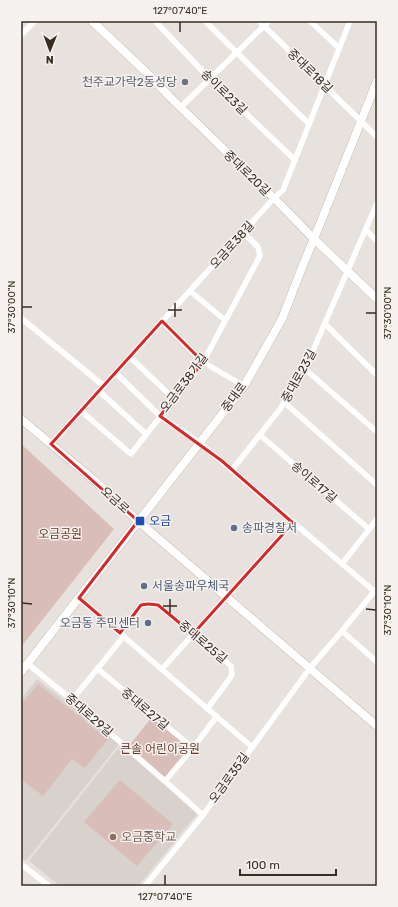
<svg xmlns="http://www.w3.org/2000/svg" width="398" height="907" font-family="Rubik,'Noto Sans KR',sans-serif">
	<rect width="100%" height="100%" fill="#e8e2de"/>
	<g fill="#d8d1cc">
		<path d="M37 679 119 744 26 861 21 857V699Z"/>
		<path d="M120 746 197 814 138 886H60L29 861Z"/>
	</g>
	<g fill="#d8bdb8">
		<path d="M21 444 114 529 21 647Z"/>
		<path d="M38 684 76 714 78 713 88 724 108 739 85 768 72 759 43 796 21 779V705Z"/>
		<path d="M152 717 190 748 165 778 128 747Z"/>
		<path d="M120 780 173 824 137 866 84 822Z"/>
	</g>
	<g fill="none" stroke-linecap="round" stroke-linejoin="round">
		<defs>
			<g id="secondary">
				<path d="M92 21 147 73 170 97 274 198 313 238 377 299"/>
				<path d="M21 419 95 481 138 521 377 726"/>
				<path d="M21 672 244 386 282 319 303 265 322 219 377 81"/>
			</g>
		</defs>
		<use href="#secondary" stroke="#c7bdb2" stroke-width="9"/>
		<g stroke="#fff" stroke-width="5.5">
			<path d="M155 21 210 79 295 160"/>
			<path d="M205 21 309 124"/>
			<path d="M259 21 377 137"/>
			<path d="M310 21 339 48"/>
			<path d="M21 35 35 21"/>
			<path d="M180 108 269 21"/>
			<path d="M366 230 377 241"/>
			<path d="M190 291 225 320"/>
			<path d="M21 318 104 386"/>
			<path d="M162 321 203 362 244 386"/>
			<path d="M325 324 377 375"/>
			<path d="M130 357 174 399"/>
			<path d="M305 369 377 432"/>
			<path d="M116 373 160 416 200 443 374 591"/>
			<path d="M99 391 146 434"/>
			<path d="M284 402 377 485"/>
			<path d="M81 411 131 454 203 362 260 256 258 247 243 232"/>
			<path d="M260 435 369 529"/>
			<path d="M51 444 274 198 283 190 350 21"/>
			<path d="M232 470 280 409 305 369 377 203"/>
			<path d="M342 564 377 519"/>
			<path d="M79 598 252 747"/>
			<path d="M342 631 377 662"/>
			<path d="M120 633 141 605 148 604 158 605 193 634 231 666 232 674 230 678 207 709"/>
			<path d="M28 664 72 700 127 748 165 781 203 815"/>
			<path d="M98 669 193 748"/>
			<path d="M162 669 293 523"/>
			<path d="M72 700 124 636"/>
			<path d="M165 781 193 748 217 716"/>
			<path d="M21 864 49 886"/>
			<path d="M145 886 203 815 310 668 342 631 377 588"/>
		</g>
		<use href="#secondary" stroke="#fff" stroke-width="8"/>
	</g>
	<path fill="none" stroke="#d62828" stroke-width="3" stroke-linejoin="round" d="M162 321 203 362 160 416 222 461 293 523 193 634 158 605 148 604 141 605 120 633 79 598 138 521 51 444Z"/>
	<path fill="none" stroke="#372e21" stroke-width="1.5" d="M180 32V22M22 307H32M168 310H182M366 313H376M175 317V303M22 603 32 604M163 606H177M366 609 376 610M170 613V599M165 885V875"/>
	<circle fill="#6b7280" stroke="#f5f1ee" stroke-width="1.5" cx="185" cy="82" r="4"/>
	<rect fill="#1a4fb4" stroke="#f5f1ee" stroke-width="1.5" x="135" y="516" width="10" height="10" rx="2"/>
	<g fill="#5c6f8a" stroke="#f5f1ee" stroke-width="1.5">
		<circle cx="234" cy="528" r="4"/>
		<circle cx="144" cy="586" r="4"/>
		<circle cx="148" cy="623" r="4"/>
	</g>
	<circle fill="#8d6e63" stroke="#f5f1ee" stroke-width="1.5" cx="113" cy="837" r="4"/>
	<g text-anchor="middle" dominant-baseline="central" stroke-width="3" stroke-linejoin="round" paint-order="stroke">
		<g font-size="12" fill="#372e21" stroke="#f5f1ee">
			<text transform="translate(310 71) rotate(44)">중대로18길</text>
			<text transform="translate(224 92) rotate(44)">송이로23길</text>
			<text transform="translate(247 173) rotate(44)">중대로20길</text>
			<text transform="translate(232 245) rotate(-48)">오금로38길</text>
			<text transform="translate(299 376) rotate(-61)">중대로23길</text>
			<text transform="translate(184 383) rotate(-53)">오금로38가길</text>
			<text transform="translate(234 397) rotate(-54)">중대로</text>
			<text transform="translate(314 482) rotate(41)">송이로17길</text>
			<text transform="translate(115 500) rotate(42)">오금로</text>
			<text transform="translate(203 642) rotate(40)">중대로25길</text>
			<text transform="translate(145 709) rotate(40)">중대로27길</text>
			<text transform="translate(89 715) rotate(41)">중대로29길</text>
			<text transform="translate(229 778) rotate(-54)">오금로35길</text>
		</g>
		<g font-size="12" fill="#5b616d" stroke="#f5f1ee" text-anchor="end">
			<text x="177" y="82">천주교가락2동성당</text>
		</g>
		<g font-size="12" fill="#164399" stroke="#f5f1ee" text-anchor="start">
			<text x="149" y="521">오금</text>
		</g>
		<g font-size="12" fill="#4e5e75" stroke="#f5f1ee" text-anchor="start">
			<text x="242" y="528">송파경찰서</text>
			<text x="152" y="586">서울송파우체국</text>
			<text x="140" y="623" text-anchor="end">오금동 주민센터</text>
		</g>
		<g font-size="12" fill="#6a3e2e" stroke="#f5f1ee">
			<text x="60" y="534">오금공원</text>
			<text x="160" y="749">큰솔 어린이공원</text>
		</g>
		<g font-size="12" fill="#785e54" stroke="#f5f1ee" text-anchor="start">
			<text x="121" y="837">오금중학교</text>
		</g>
	</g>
	<rect width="398" height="907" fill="none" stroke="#f5f1ee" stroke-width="44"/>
	<g transform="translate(50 50) rotate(181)" stroke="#f5f1ee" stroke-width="3" paint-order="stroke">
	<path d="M0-3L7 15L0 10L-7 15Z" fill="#372e21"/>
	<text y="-6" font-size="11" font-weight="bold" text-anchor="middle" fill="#372e21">N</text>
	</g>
	<path d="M240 869v6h96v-6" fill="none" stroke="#372e21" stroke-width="2"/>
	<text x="246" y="869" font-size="12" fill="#372e21" stroke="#f5f1ee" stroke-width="3" paint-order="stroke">100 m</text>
	<rect x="22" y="22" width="354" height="863" fill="none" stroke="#372e21" stroke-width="1.5"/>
	<g font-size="10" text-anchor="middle" fill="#372e21">
		<text x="180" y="14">127°07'40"E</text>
		<text transform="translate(11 307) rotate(-90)" y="4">37°30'00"N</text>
		<text transform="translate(387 313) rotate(-90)" y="4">37°30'00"N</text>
		<text transform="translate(11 603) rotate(-90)" y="4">37°30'10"N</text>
		<text transform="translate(387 610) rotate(-90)" y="4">37°30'10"N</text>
		<text x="165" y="900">127°07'40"E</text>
	</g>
</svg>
